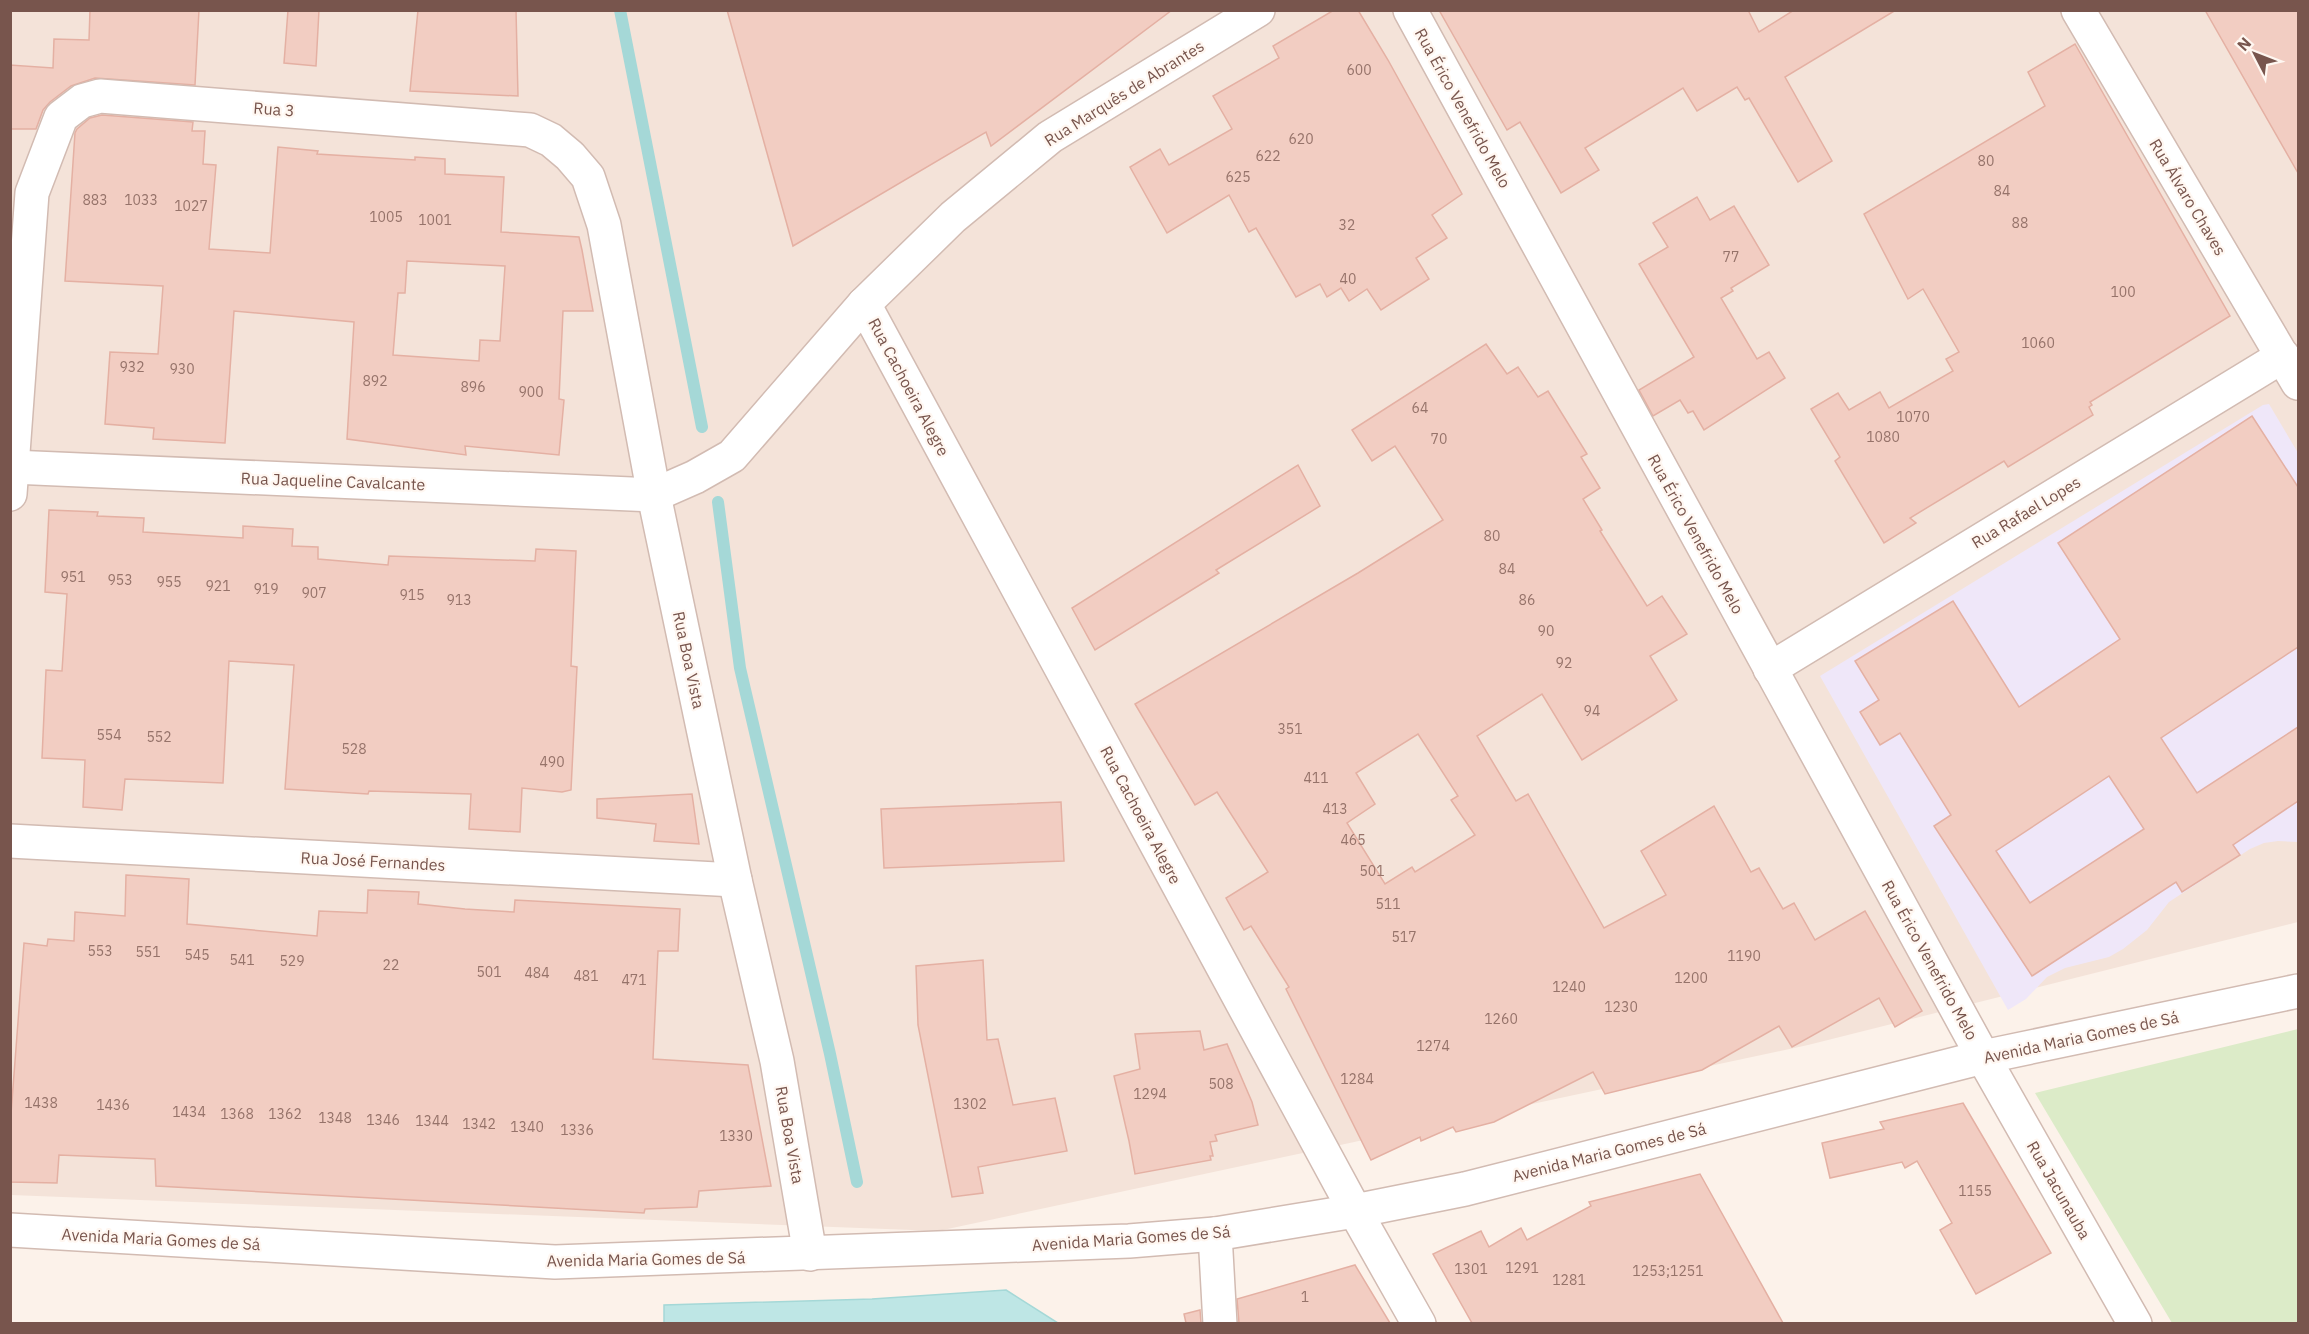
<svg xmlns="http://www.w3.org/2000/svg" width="2309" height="1334" font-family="'IBM Plex Sans',sans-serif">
	<rect width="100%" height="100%" fill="#fcf2ea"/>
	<path fill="#f4e3d9" d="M11 11H2298V922L1808 1045 938 1231 11 1195Z"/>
	<path fill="#efe7f9" d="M2269 404 2298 453V842L2278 841 2264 843 2250 849 2169 902 2147 930 2123 949 2109 957 2065 968 2047 977 2026 999 2008 1010 1820 676 2263 405Z"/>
	<path fill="#dcebc8" d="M2298 1029V1323H2172L2035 1093Z"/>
	<path fill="#bee6e5" stroke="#a5d8d7" stroke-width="1.5" d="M1006 1290 1058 1323H664V1305L872 1299Z"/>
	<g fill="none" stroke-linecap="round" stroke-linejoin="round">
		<g stroke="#a5d8d7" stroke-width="12">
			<path d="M620 10 702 427"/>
			<path d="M718 502 740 668 830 1054 857 1182"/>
		</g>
	</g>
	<g fill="#f2cdc2" stroke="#e4b0a3" stroke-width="1.5" fill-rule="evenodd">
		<path d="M90 10H199L195 85 95 78 71 86 50 102 43 110 36 129H10V65L53 68 54 39 89 40Z"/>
		<path d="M288 10H319L316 66 284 63Z"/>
		<path d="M418 10H516L518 96 410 91Z"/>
		<path d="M727 10H1172L991 146 986 132 793 246Z"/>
		<path d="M1334 10H1358L1388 60 1462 194 1432 215 1447 238 1416 258 1429 279 1381 310 1367 289 1349 301 1341 288 1327 297 1320 284 1296 297 1256 228 1249 232 1229 195 1167 233 1130 167 1160 149 1169 165 1232 129 1213 96 1279 58 1273 46Z"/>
		<path d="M1439 10H1748L1759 32 1794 10H1896L1785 77 1832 161 1798 182 1749 98 1745 100 1737 87 1697 111 1683 88 1585 148 1599 170 1561 193 1520 122 1507 130Z"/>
		<path d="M2205 10H2298V173Z"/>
		<path d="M2075 44 2230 316 2090 402 2092 405 2089 407 2093 415 2008 467 2004 461 1910 518 1916 523 1884 543 1835 461 1840 457 1811 409 1838 393 1849 410 1880 392 1889 408 1953 371 1946 359 1959 352 1923 289 1908 299 1864 214 2045 106 2028 72Z"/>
		<path d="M102 115 193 122 192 131H205L203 164 216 165 209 249 270 253 278 147 318 151 317 154 415 160V157L445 159V174L504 177 501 232 579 237 582 250 593 311H563L559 399 564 400 559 455 465 446 466 455 347 439 354 322 234 311 225 443 153 439 154 428 105 424 110 352 158 354 163 286 65 281 75 133 77 129 90 118ZM407 261 505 266 500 341 480 340 479 361 393 355 398 293H405Z"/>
		<path d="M1697 197 1710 220 1734 206 1769 265 1731 288 1733 291 1721 298 1757 359 1769 352 1785 378 1704 430 1693 411 1688 413 1680 400 1653 416 1639 390 1694 357 1639 264 1668 247 1653 223Z"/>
		<path d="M1486 344 1507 374 1518 367 1538 397 1548 391 1587 454 1581 457 1600 488 1583 499 1602 530 1600 531 1647 606 1662 596 1687 634 1650 656 1677 700 1582 760 1542 694 1477 736 1516 801 1528 794 1604 928 1666 895 1641 851 1714 806 1751 872 1759 868 1783 909 1794 903 1815 940 1865 911 1922 1011 1895 1027 1879 998 1792 1047 1779 1026 1702 1070 1605 1094 1593 1072 1494 1122 1456 1132 1453 1127 1421 1141 1420 1137 1371 1160 1286 989 1289 987 1251 926 1244 930 1226 898 1268 872 1217 792 1195 805 1135 704 1358 573 1443 520 1395 446 1372 461 1352 430ZM1418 734 1458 796 1451 800 1475 835 1415 872 1412 867 1385 884 1347 823 1375 804 1356 773Z"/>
		<path d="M2252 416 2298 487V647L2161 738 2197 793 2298 727V801L2233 845 2240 855 2182 892 2176 882 2032 976 1934 826 1951 815 1900 733 1880 745 1860 712 1879 700 1855 661 1953 601 2019 707 2120 639 2058 543ZM2109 776 2144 829 2030 903 1996 851Z"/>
		<path d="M1298 465 1320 506 1216 570 1219 573 1095 650 1072 608Z"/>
		<path d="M49 510 98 512 97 516 144 518 143 532 243 538V526L293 529 292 546 318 547V559L388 565 389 556 535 561 536 549 576 551 571 666 577 667 571 790 562 792 522 788 520 832 469 829 471 794 369 791 368 794 285 789 294 665 229 661 223 783 125 779 122 810 83 807 85 760 42 758 46 670 62 671 67 594 45 592Z"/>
		<path d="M692 794 699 844 654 841 656 824 597 818V799Z"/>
		<path d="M1061 802 1064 861 884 868 881 809Z"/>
		<path d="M126 875 189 879 187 924 317 936 319 911 367 913 368 890 419 892 418 904 465 909 514 912 515 900 680 909 678 951H658L653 1059 748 1065 771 1186 699 1191 697 1207 645 1209 644 1213 156 1186 155 1159 59 1155 57 1183 10 1182V1127L24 943 47 946 48 939 74 941 75 912 125 916Z"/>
		<path d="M983 960 987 1040 998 1039 1013 1105 1055 1098 1067 1151 978 1167 983 1193 952 1197 918 1025 916 966Z"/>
		<path d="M1200 1031 1204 1050 1227 1044 1252 1102 1258 1125 1215 1135 1217 1141 1210 1142 1213 1156H1210L1211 1160 1135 1174 1129 1141 1114 1076 1140 1069 1135 1034Z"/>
		<path d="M1963 1103 2051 1253 1976 1294 1940 1230 1952 1223 1917 1161 1905 1168 1902 1162 1830 1178 1822 1143 1884 1129 1880 1122Z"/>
		<path d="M1700 1174 1783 1323H1472L1433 1254 1481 1231 1489 1247 1521 1228 1527 1240 1591 1206 1589 1202Z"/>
		<path d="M1355 1265 1390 1323H1239L1237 1299Z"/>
		<path d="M1200 1310 1201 1323H1186L1184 1314Z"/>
	</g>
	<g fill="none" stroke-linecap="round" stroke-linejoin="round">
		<defs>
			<g id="minor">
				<path d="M1410 10 1983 1057 2135 1324"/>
				<path d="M2078 10 2298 383"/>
				<path d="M864 304 1355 1211 1419 1324"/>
				<path d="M12 467 654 495 695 477 732 456 864 304 953 217 1050 137 1258 10"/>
				<path d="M10 494 32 193 61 117 82 101 100 96 530 130 551 140 570 156 588 177 604 225 654 495 735 880 777 1061 810 1254"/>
				<path d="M1770 669 2283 356"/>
				<path d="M10 841 735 880"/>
				<path d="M10 1230 555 1262 1129 1241 1215 1234 1355 1211 1465 1189 1983 1057 2298 991"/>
				<path d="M1215 1234 1220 1324"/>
			</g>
		</defs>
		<use href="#minor" stroke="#d2bbb2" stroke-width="36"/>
		<use href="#minor" stroke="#fff" stroke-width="33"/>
	</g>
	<g text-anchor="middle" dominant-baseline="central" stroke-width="4.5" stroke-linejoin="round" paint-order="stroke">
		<g font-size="14" fill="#96736a">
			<text x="1359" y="70">600</text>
			<text x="1301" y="139">620</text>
			<text x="1268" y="156">622</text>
			<text x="1986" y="161">80</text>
			<text x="1238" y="177">625</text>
			<text x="2002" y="191">84</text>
			<text x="95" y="200">883</text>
			<text x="141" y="200">1033</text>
			<text x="191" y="206">1027</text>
			<text x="386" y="217">1005</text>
			<text x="435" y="220">1001</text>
			<text x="2020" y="223">88</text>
			<text x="1347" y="225">32</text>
			<text x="1731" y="257">77</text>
			<text x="1348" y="279">40</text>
			<text x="2123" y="292">100</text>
			<text x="2038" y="343">1060</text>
			<text x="132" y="367">932</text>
			<text x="182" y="369">930</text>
			<text x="375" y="381">892</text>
			<text x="473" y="387">896</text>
			<text x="531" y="392">900</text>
			<text x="1420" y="408">64</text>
			<text x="1913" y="417">1070</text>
			<text x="1883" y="437">1080</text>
			<text x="1439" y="439">70</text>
			<text x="1492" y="536">80</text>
			<text x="1507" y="569">84</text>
			<text x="73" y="577">951</text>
			<text x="120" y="580">953</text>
			<text x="169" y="582">955</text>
			<text x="218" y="586">921</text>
			<text x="266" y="589">919</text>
			<text x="314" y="593">907</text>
			<text x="412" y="595">915</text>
			<text x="459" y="600">913</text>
			<text x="1527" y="600">86</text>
			<text x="1546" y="631">90</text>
			<text x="1564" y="663">92</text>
			<text x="1592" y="711">94</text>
			<text x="1290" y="729">351</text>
			<text x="109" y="735">554</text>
			<text x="159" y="737">552</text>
			<text x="354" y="749">528</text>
			<text x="552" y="762">490</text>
			<text x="1316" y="778">411</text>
			<text x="1335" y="809">413</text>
			<text x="1353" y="840">465</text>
			<text x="1372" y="871">501</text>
			<text x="1388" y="904">511</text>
			<text x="1404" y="937">517</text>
			<text x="100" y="951">553</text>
			<text x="148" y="952">551</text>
			<text x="197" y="955">545</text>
			<text x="1744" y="956">1190</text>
			<text x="242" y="960">541</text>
			<text x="292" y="961">529</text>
			<text x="391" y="965">22</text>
			<text x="489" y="972">501</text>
			<text x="537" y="973">484</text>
			<text x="586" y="976">481</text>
			<text x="1691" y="978">1200</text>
			<text x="634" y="980">471</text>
			<text x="1569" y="987">1240</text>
			<text x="1621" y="1007">1230</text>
			<text x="1501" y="1019">1260</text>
			<text x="1433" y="1046">1274</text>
			<text x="1357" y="1079">1284</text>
			<text x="1221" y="1084">508</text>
			<text x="1150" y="1094">1294</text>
			<text x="41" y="1103">1438</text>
			<text x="970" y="1104">1302</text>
			<text x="113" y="1105">1436</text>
			<text x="189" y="1112">1434</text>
			<text x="237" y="1114">1368</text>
			<text x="285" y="1114">1362</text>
			<text x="335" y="1118">1348</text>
			<text x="383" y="1120">1346</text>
			<text x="432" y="1121">1344</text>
			<text x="479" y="1124">1342</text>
			<text x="527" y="1127">1340</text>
			<text x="577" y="1130">1336</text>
			<text x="736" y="1136">1330</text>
			<text x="1975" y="1191">1155</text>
			<text x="1522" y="1268">1291</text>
			<text x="1471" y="1269">1301</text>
			<text x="1668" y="1271">1253;1251</text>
			<text x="1569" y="1280">1281</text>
			<text x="1305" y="1297">1</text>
		</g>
		<g font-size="16" fill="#78554d" stroke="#fff7f1">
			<text transform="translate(1124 93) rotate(-32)">Rua Marquês de Abrantes</text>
			<text transform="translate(1463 108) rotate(61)">Rua Érico Venefrido Melo</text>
			<text transform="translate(274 109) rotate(4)">Rua 3</text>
			<text transform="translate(2188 197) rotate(59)">Rua Álvaro Chaves</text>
			<text transform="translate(909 387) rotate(62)">Rua Cachoeira Alegre</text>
			<text transform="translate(333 481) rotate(2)">Rua Jaqueline Cavalcante</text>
			<text transform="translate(2026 512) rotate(-31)">Rua Rafael Lopes</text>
			<text transform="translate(1696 534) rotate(61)">Rua Érico Venefrido Melo</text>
			<text transform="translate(689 660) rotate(78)">Rua Boa Vista</text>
			<text transform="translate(1141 815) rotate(62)">Rua Cachoeira Alegre</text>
			<text transform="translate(373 861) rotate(3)">Rua José Fernandes</text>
			<text transform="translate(1930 960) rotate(61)">Rua Érico Venefrido Melo</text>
			<text transform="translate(2081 1037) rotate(-12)">Avenida Maria Gomes de Sá</text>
			<text transform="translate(790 1135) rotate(80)">Rua Boa Vista</text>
			<text transform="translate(1609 1152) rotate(-14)">Avenida Maria Gomes de Sá</text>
			<text transform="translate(2059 1190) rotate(60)">Rua Jacunauba</text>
			<text transform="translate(1131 1238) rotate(-4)">Avenida Maria Gomes de Sá</text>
			<text transform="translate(161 1239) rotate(3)">Avenida Maria Gomes de Sá</text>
			<text transform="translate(646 1259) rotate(-1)">Avenida Maria Gomes de Sá</text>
		</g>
	</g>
	<rect width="2309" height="1334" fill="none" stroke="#78554d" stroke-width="24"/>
	<g transform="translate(2255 54) rotate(312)" stroke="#fff7f1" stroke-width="4.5" paint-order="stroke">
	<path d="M0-4.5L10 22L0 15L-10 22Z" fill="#78554d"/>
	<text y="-9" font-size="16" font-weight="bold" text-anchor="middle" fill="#78554d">N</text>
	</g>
</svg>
